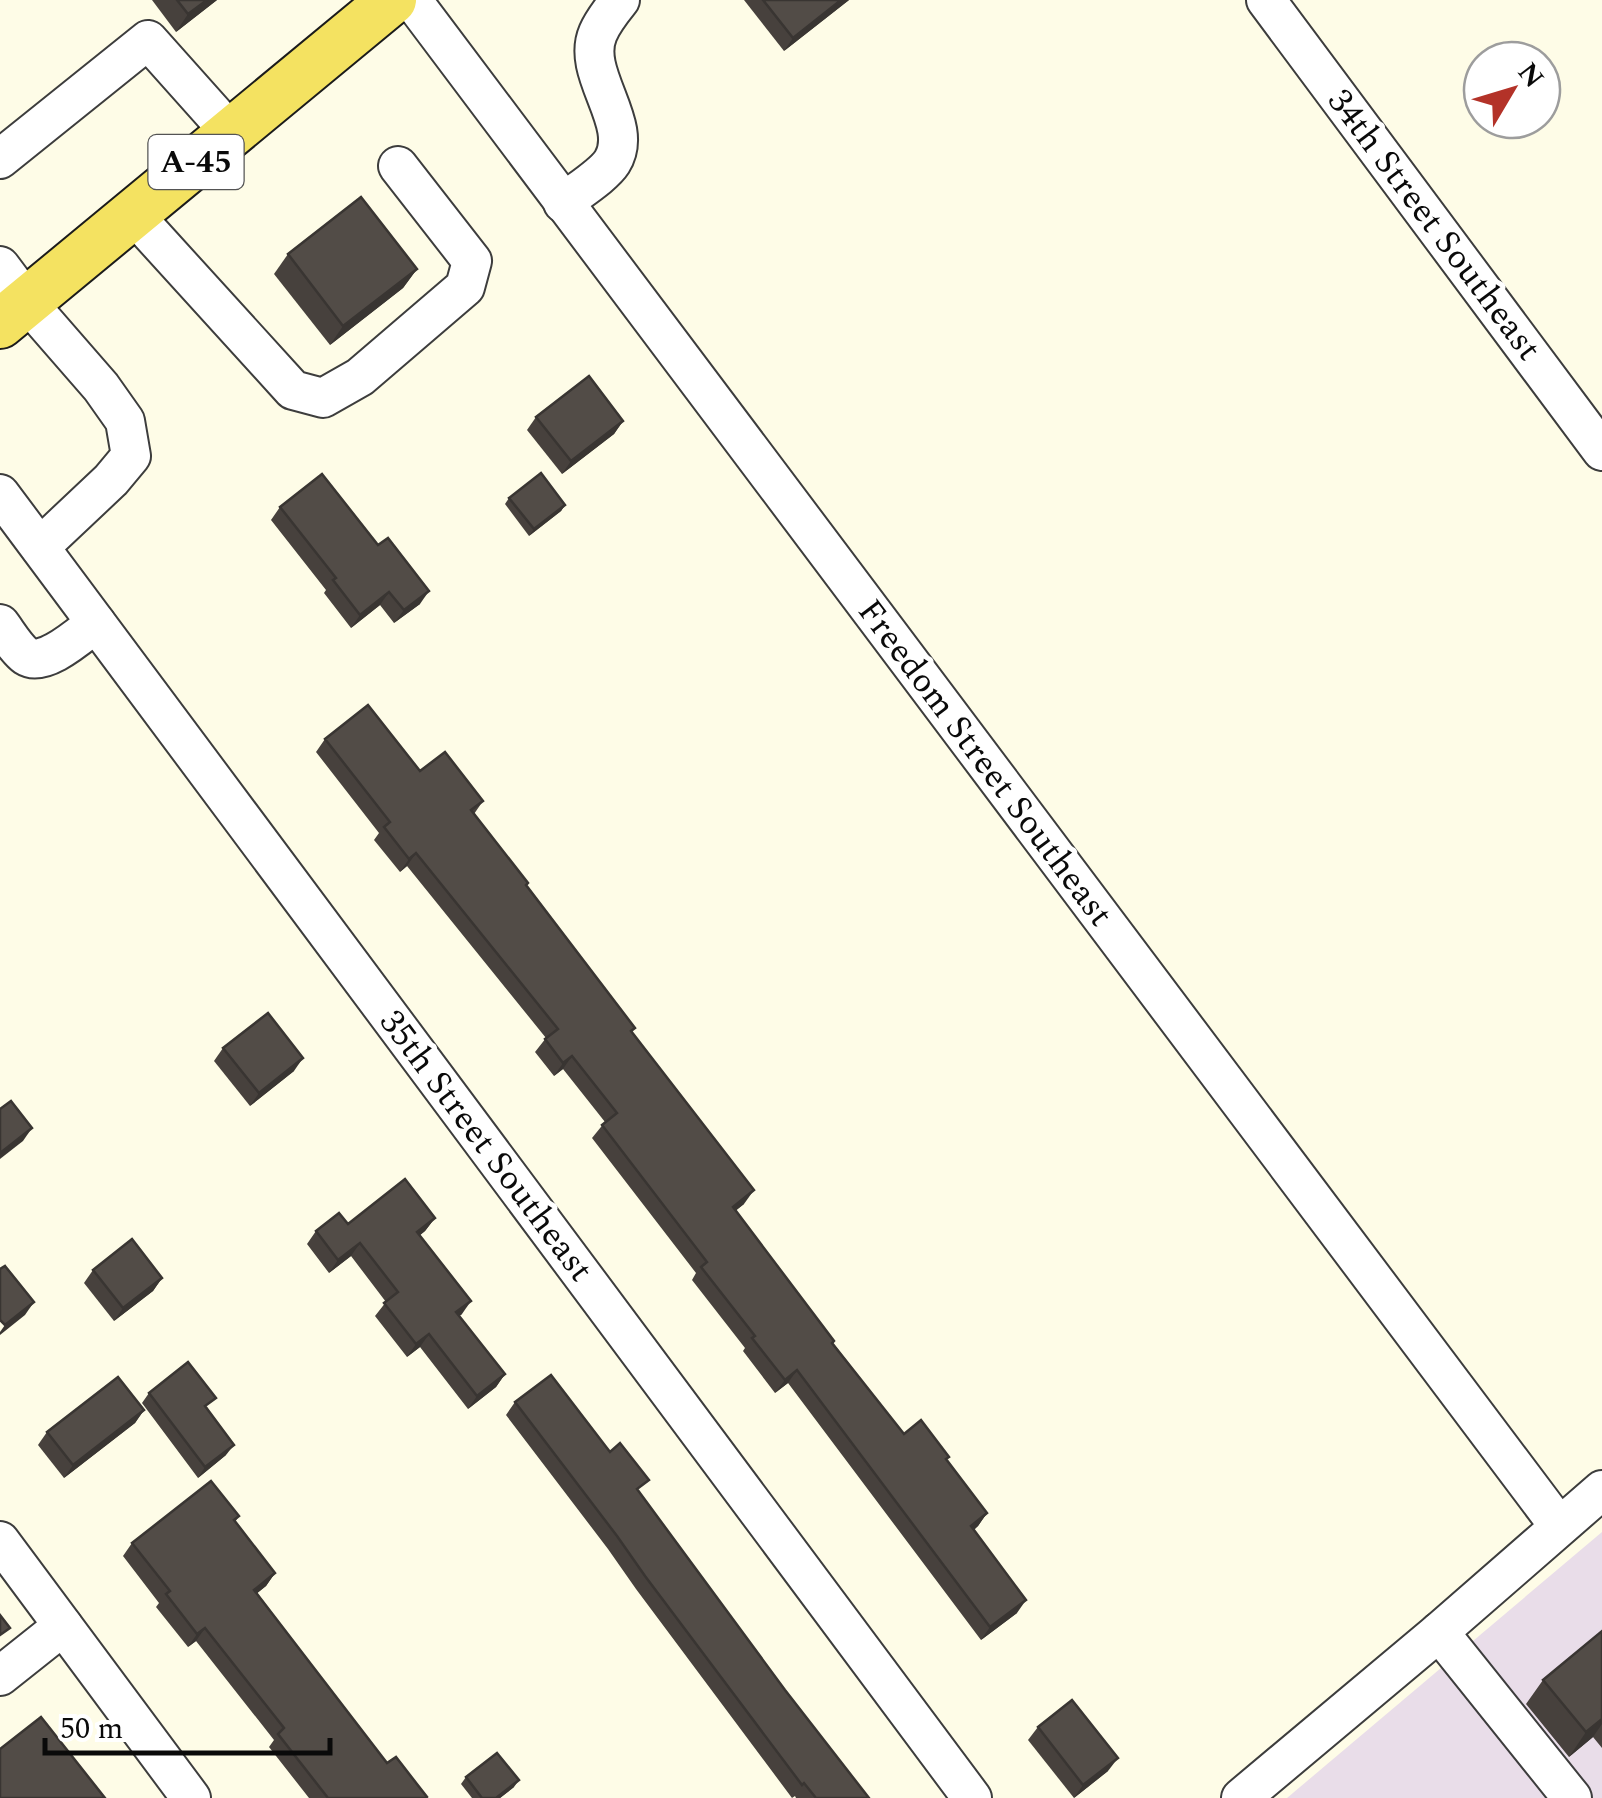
<svg xmlns="http://www.w3.org/2000/svg" width="1602" height="1798" font-family="Spectral,serif">
	<rect width="100%" height="100%" fill="#fefce7"/>
	<path fill="#e9dde9" d="M1602 1532V1798H1287Z"/>
	<g fill="none" stroke-linecap="round" stroke-linejoin="round">
		<defs>
			<g id="minor">
				<path d="M412 0 1559 1526"/>
				<path d="M1266 0 1602 451"/>
				<path d="M0 159 148 40 231 133"/>
				<path d="M563 203C576 192 603 176 612 162 636 124 580 74 598 33 603 21 612 10 620 0"/>
				<path d="M133 214 293 390 323 398 360 377 465 287 472 261 398 166"/>
				<path d="M0 266 27 302 101 387 125 421 131 456 111 480 40 547"/>
				<path d="M0 494 972 1798"/>
				<path d="M0 624C7 633 16 649 26 656 44 668 81 634 96 623"/>
				<path d="M0 1541 191 1798"/>
				<path d="M1439 1632 1572 1798"/>
				<path d="M0 1676 63 1626"/>
				<path d="M1241 1798 1439 1632 1602 1490"/>
			</g>
			<path id="major" d="M0 324 392 0"/>
		</defs>
		<use href="#minor" stroke="#3d3d3d" stroke-width="42"/>
		<use href="#major" stroke="#1b1b1b" stroke-width="52"/>
		<use href="#minor" stroke="#fff" stroke-width="38"/>
		<use href="#major" stroke="#f4e261" stroke-width="48"/>
	</g>
	<g fill="#47413d">
		<path d="M152 0H217L176 32Z"/>
		<path d="M744 0H849L784 51Z"/>
		<path d="M288 254 417 269 403 288 330 345 274 274Z"/>
		<path d="M536 417 623 421 614 434 562 474 527 430Z"/>
		<path d="M509 498 565 505 561 511 529 536 505 504Z"/>
		<path d="M280 507 420 604 394 623 380 605 351 628 324 593 326 590 271 520Z"/>
		<path d="M325 739 420 771 483 801 474 814 528 883 526 885 635 1028 632 1032 744 1204 735 1211 833 1343 904 1434 947 1460 987 1513 978 1526 974 1530 1017 1613 981 1640 788 1383 775 1393 743 1351 745 1348 692 1280 696 1273 592 1138 605 1122 563 1069 554 1076 535 1052 546 1038 407 866 400 872 374 840 379 833 316 752Z"/>
		<path d="M223 1048 294 1071 250 1106 214 1061Z"/>
		<path d="M435 1218 425 1231 420 1235 462 1314 459 1316 505 1374 496 1387 468 1409 420 1347 407 1357 375 1316 386 1302 351 1256 329 1273 307 1244 316 1231 348 1224Z"/>
		<path d="M93 1270 162 1278 153 1291 114 1321 84 1283Z"/>
		<path d="M149 1393 208 1408 207 1409 226 1455 198 1478 142 1403Z"/>
		<path d="M515 1402 640 1493 785 1690 869 1798H796L795 1796 792 1798 636 1589 608 1549 506 1415Z"/>
		<path d="M144 1410 135 1423 64 1478 38 1445 47 1432Z"/>
		<path d="M239 1516 235 1522 275 1573 266 1586 257 1593 387 1763 426 1798H309L269 1747 274 1740 196 1641 188 1647 156 1607 159 1603 123 1556 132 1543Z"/>
		<path d="M1602 1631V1748L1593 1737 1569 1757 1526 1704 1543 1680Z"/>
		<path d="M1038 1727 1108 1771 1074 1798 1028 1740Z"/>
		<path d="M466 1777 514 1787 500 1798H472L461 1784Z"/>
	</g>
	<g fill="#393532">
		<path d="M207 0H217L176 32 188 14Z"/>
		<path d="M841 0H849L784 51 793 38Z"/>
		<path d="M417 269 403 288 330 345 343 326Z"/>
		<path d="M623 421 614 434 562 474 571 461Z"/>
		<path d="M565 505 561 511 529 536 534 529Z"/>
		<path d="M429 591 420 604 394 623 404 610Z"/>
		<path d="M389 592 380 605 351 628 360 615Z"/>
		<path d="M416 853 407 866 400 872 409 859Z"/>
		<path d="M572 1056 563 1069 554 1076 563 1063Z"/>
		<path d="M303 1058 294 1071 250 1106 259 1093Z"/>
		<path d="M32 1128 23 1141 0 1159V1153Z"/>
		<path d="M754 1190 744 1204 724 1220 733 1207Z"/>
		<path d="M435 1218 425 1231 408 1245 417 1232Z"/>
		<path d="M360 1243 351 1256 329 1273 338 1260Z"/>
		<path d="M162 1278 153 1291 114 1321 123 1308Z"/>
		<path d="M471 1301 462 1314 447 1326 456 1312Z"/>
		<path d="M34 1302 25 1315 0 1335V1332L5 1325Z"/>
		<path d="M429 1334 420 1347 407 1357 416 1344Z"/>
		<path d="M797 1370 788 1383 775 1393 785 1380Z"/>
		<path d="M505 1374 496 1387 468 1409 477 1396Z"/>
		<path d="M144 1410 135 1423 64 1478 73 1465Z"/>
		<path d="M234 1445 226 1455 198 1478 205 1467Z"/>
		<path d="M987 1513 978 1526 962 1539 971 1526Z"/>
		<path d="M275 1573 266 1586 245 1603 254 1590Z"/>
		<path d="M1026 1600 1017 1613 981 1640 990 1627Z"/>
		<path d="M205 1628 196 1641 188 1647 197 1634Z"/>
		<path d="M1602 1719V1724L1593 1737 1569 1757 1586 1732Z"/>
		<path d="M1118 1758 1108 1771 1074 1798 1083 1785Z"/>
		<path d="M519 1780 514 1787 500 1798H496Z"/>
	</g>
	<g fill="#524c47" stroke="#393532" stroke-width="2.5">
		<path d="M177 0H207L188 14Z"/>
		<path d="M763 0H841L793 38Z"/>
		<path d="M361 197 417 269 343 326 288 254Z"/>
		<path d="M589 376 623 421 571 461 536 417Z"/>
		<path d="M541 473 565 505 534 529 509 498Z"/>
		<path d="M322 474 378 545 388 538 429 591 404 610 389 592 360 615 333 580 336 578 280 507Z"/>
		<path d="M368 705 420 771 445 752 483 801 471 810 528 883 526 885 635 1028 631 1031 754 1190 733 1207 834 1341 832 1343 904 1434 921 1420 949 1457 946 1459 987 1513 971 1526 1026 1600 990 1627 797 1370 785 1380 752 1338 755 1336 701 1267 707 1262 602 1125 617 1113 572 1056 563 1063 545 1039 558 1029 416 853 409 859 384 827 390 822 325 739Z"/>
		<path d="M268 1013 303 1058 259 1093 223 1048Z"/>
		<path d="M11 1101 32 1128 0 1153V1109Z"/>
		<path d="M405 1179 435 1218 417 1232 471 1301 456 1312 505 1374 477 1396 429 1334 416 1344 384 1303 398 1292 360 1243 338 1260 316 1231 339 1213 348 1224Z"/>
		<path d="M132 1239 162 1278 123 1308 93 1270Z"/>
		<path d="M5 1266 34 1302 5 1325 0 1320V1269Z"/>
		<path d="M188 1362 216 1398 205 1406 234 1445 205 1467 149 1393Z"/>
		<path d="M551 1375 610 1452 620 1443 649 1480 637 1489 785 1690 869 1798H816L804 1783 802 1785 645 1576 617 1536 515 1402Z"/>
		<path d="M118 1377 144 1410 73 1465 47 1432Z"/>
		<path d="M211 1481 239 1516 234 1520 275 1573 254 1590 387 1763 396 1757 427 1797 426 1798H328L278 1734 284 1728 205 1628 197 1634 166 1594 170 1591 132 1543Z"/>
		<path d="M0 1615 10 1628 0 1635Z"/>
		<path d="M1602 1631V1719L1586 1732 1543 1680Z"/>
		<path d="M1072 1700 1118 1758 1083 1785 1038 1727Z"/>
		<path d="M41 1717 105 1798H0V1749Z"/>
		<path d="M497 1753 519 1780 496 1798H482L466 1777Z"/>
	</g>
	<g text-anchor="middle" dominant-baseline="central" stroke-width="10" stroke-linejoin="round" paint-order="stroke">
		<rect fill="#fff" stroke="#545454" stroke-width="2.5" x="148.5" y="135" width="95" height="54" rx="8"/>
		<g font-size="32" font-weight="bold" fill="#0a0a0a">
			<text x="196" y="162">A-45</text>
		</g>
		<g font-size="35" fill="#0a0a0a" stroke="#fff">
			<text transform="translate(1434 225) rotate(53)">34th Street Southeast</text>
			<text transform="translate(985 763) rotate(53)">Freedom Street Southeast</text>
			<text transform="translate(486 1146) rotate(53)">35th Street Southeast</text>
		</g>
	</g>
	<g transform="translate(1512 90) rotate(52)"><circle r="48" fill="#ffffff" stroke="#9d9d9d" stroke-width="2.5"/>
	<path d="M0-8L18 38L0 25L-18 38Z" fill="#b33228"/>
	<text y="-15" font-size="28" font-weight="bold" text-anchor="middle" fill="#0a0a0a">N</text>
	</g>
	<path d="M45 1738v15h285v-15" fill="none" stroke="#0a0a0a" stroke-width="5"/>
	<text x="60" y="1738" font-size="30" fill="#0a0a0a" stroke="#ffffff" stroke-width="8" paint-order="stroke">50 m</text>
</svg>
